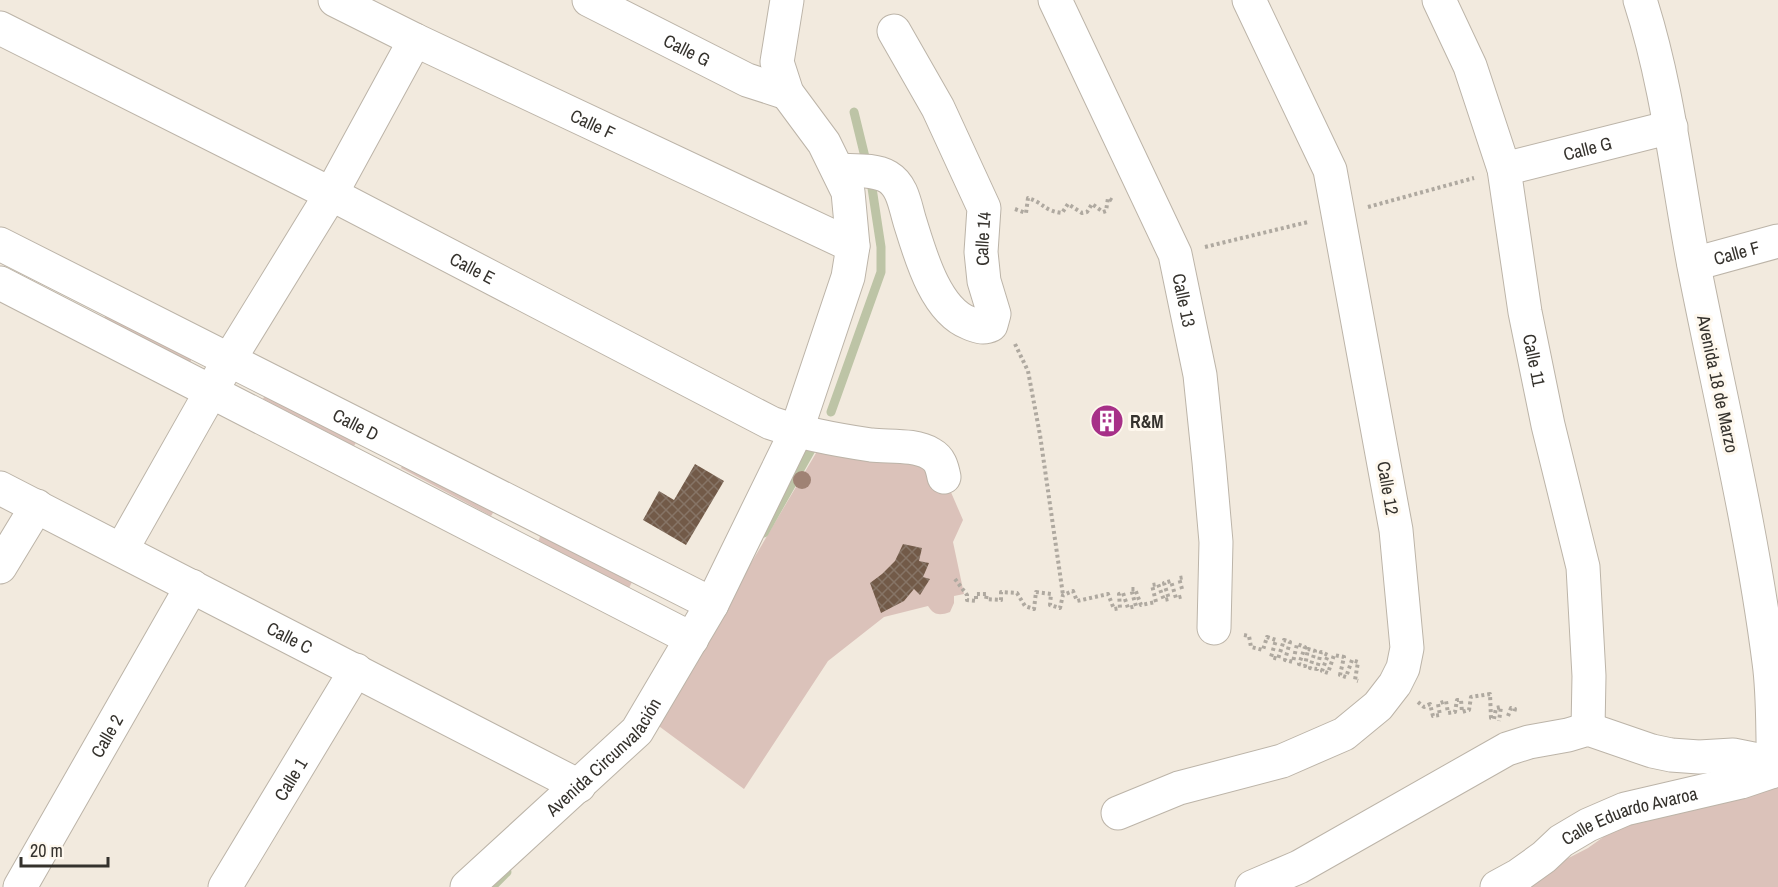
<svg xmlns="http://www.w3.org/2000/svg" width="1778" height="887" font-family="'Archivo Narrow',sans-serif">
	<defs>
		<pattern id="building-cross-hatch" width="8" height="8" patternUnits="userSpaceOnUse" patternTransform="scale(1.5)"><rect width="8" height="8" fill="#725a48"/><path d="M0 0l8 8M0 8l8-8" fill="none" stroke="#867466"/></pattern>
	</defs>
	<rect width="100%" height="100%" fill="#f2eade"/>
	<g fill="#dbc2ba">
		<path d="M105 316 192 358 189 365 102 324Z"/>
		<path d="M267 391 358 439 354 446 263 399Z"/>
		<path d="M819 448 926 452 938 492 950 490 963 520 953 542 964 594 954 596V603L950 612C939 616 934 615 928 606L884 617 828 661 744 789 656 724Z"/>
		<path d="M405 460 496 508 491 516 401 468Z"/>
		<path d="M541 534 632 582 628 590 538 542Z"/>
		<path d="M1778 771V887H1526L1553 866 1588 848 1609 833 1642 819Z"/>
	</g>
	<g fill="none" stroke-linecap="round" stroke-linejoin="round">
		<g stroke="#bdc4a6" stroke-width="9">
			<path d="M854 112 865 157"/>
			<path d="M831 412 881 272V247L872 188"/>
			<path d="M764 533 816 441"/>
			<path d="M492 887 507 872"/>
		</g>
	</g>
	<g fill="url(#building-cross-hatch)">
		<path d="M1108 410 1114 431 1105 433 1099 412Z"/>
		<path d="M695 464 724 481 686 545 643 520 659 491 674 500Z"/>
		<path d="M903 544 922 548 919 561 929 563 923 577 930 579 920 595 914 589 904 601 881 613 870 583 882 574 895 561Z"/>
	</g>
	<g fill="none" stroke-linecap="round" stroke-linejoin="round">
		<defs>
			<g id="minor">
				<path id="s1" d="M335 0 415 40 853 246"/>
				<path id="s2" d="M589 0 747 80 787 93"/>
				<path id="s3" d="M1055 0 1175 254 1200 375 1209 462 1216 542 1214 628"/>
				<path id="s4" d="M1439 0 1470 66 1504 169 1525 312 1548 425 1583 567 1589 676 1588 729"/>
				<path id="s5" d="M0 28 331 194 771 423C803 434 837 440 871 445 890 447 915 444 931 454 940 459 942 467 944 477"/>
				<path id="s6" d="M1504 169 1671 127"/>
				<path id="s7" d="M838 170C853 171 874 169 888 177 903 186 905 206 910 222 920 254 935 310 969 323 976 326 983 329 991 325L994 314 984 281 981 252 984 208 938 108 894 31"/>
				<path id="s8" d="M0 244 712 604"/>
				<path id="s9" d="M1694 264 1778 241"/>
				<path d="M0 283 692 639"/>
				<path id="s10" d="M0 488 579 786"/>
				<path d="M122 549 229 360 331 194 415 40"/>
				<path d="M0 567 37 506"/>
				<path d="M1118 813 1179 788 1282 761 1344 734 1378 706 1395 684 1403 668 1407 648 1396 530 1330 170 1249 0"/>
				<path id="s11" d="M20 887 192 586"/>
				<path id="s12" d="M225 887 356 670"/>
				<path id="s13" d="M467 887 637 731 712 604 796 432 848 277 853 246 848 192 824 143 787 93 777 62 787 0"/>
				<path d="M1252 887 1299 867 1507 749 1529 742 1568 735 1588 729 1652 751 1671 755 1699 757 1733 755 1753 759 1774 771 1778 769"/>
				<path id="s14" d="M1497 887 1519 875 1544 857 1561 841 1588 825 1625 809 1741 782 1774 771C1772 735 1774 698 1769 662 1752 529 1720 398 1694 266 1677 177 1668 87 1640 0"/>
			</g>
		</defs>
		<use href="#minor" stroke="#bcb4a8" stroke-width="35"/>
		<g stroke="#afa9a0" stroke-width="4" stroke-dasharray="3 3" stroke-linecap="butt">
			<path d="M1368 207 1474 178"/>
			<path d="M1015 209 1026 213 1028 198C1044 203 1044 211 1062 213L1068 204 1082 213 1087 212 1092 204 1103 212 1106 211 1108 198 1113 201"/>
			<path d="M1205 247 1308 222"/>
			<path d="M1015 344 1028 371 1040 435 1063 595"/>
			<path d="M955 579 967 595V600L976 601V594H987L986 599 1001 600V592L1017 593 1025 606 1034 609 1036 592 1051 594 1050 605 1060 608 1063 595 1073 591 1077 601 1108 594 1114 609 1120 608 1119 594 1123 593 1128 608 1136 606 1131 589H1135L1141 605 1156 602 1152 585 1158 584 1164 600 1169 599 1164 583 1171 581 1176 598 1184 596"/>
			<path d="M1182 589 1179 578 1185 577"/>
			<path d="M1244 635 1249 636 1251 647 1263 650 1267 637 1276 640 1271 657 1278 659 1284 640 1290 642 1285 660 1293 662 1297 644 1305 647 1299 664 1305 666 1308 649 1315 651 1310 668 1317 669 1321 652 1328 655 1322 671 1328 673 1334 655 1344 657 1340 675 1346 677 1352 660 1358 662 1355 680 1358 681"/>
			<path d="M1418 702 1424 707 1430 704 1433 716 1440 715 1438 704 1446 701 1448 713 1455 712 1457 700H1461L1462 712 1469 710 1471 697 1490 694 1491 718 1494 719 1496 708 1501 707 1499 721"/>
			<path d="M1508 716 1511 708 1515 709 1514 713"/>
		</g>
		<use href="#minor" stroke="#fff" stroke-width="33"/>
	</g>
	<circle fill="#9f8274" cx="802" cy="480" r="9"/>
	<defs>
		<symbol id="building-disc" viewBox="-11 -11 22 22"><circle r="9.5" fill="#a73088" stroke="#fef8ee"/><path d="M-4-6H4V6H1V3H-1V6H-4ZM-2.5-4.3h1.7v1.8h-1.7ZM.8-4.3h1.7v1.8H.8ZM-2.5-1h1.7V.8h-1.7ZM.8-1h1.7V.8H.8Z" fill="#fff"/></symbol>
	</defs>
	<g fill-rule="evenodd">
		<use href="#building-disc" x="1088" y="402" width="38" height="38"/>
	</g>
	<g text-anchor="middle" dominant-baseline="central" stroke-width="6" stroke-linejoin="round" paint-order="stroke">
		<g font-size="18" fill="#35322d" stroke="#fef8ee">
			<text stroke="none"><textPath href="#s2" startOffset="110">Calle G</textPath></text>
			<text stroke="none"><textPath href="#s1" startOffset="286">Calle F</textPath></text>
			<text stroke="none"><textPath href="#s6" startOffset="86">Calle G</textPath></text>
			<text stroke="none"><textPath href="#s7" startOffset="334">Calle 14</textPath></text>
			<text stroke="none"><textPath href="#s9" startOffset="44">Calle F</textPath></text>
			<text stroke="none"><textPath href="#s5" startOffset="530">Calle E</textPath></text>
			<text stroke="none"><textPath href="#s3" startOffset="328">Calle 13</textPath></text>
			<text stroke="none"><textPath href="#s4" startOffset="375">Calle 11</textPath></text>
			<text transform="translate(1718 384) rotate(78)">Avenida 18 de Marzo</text>
			<text stroke="none"><textPath href="#s8" startOffset="399">Calle D</textPath></text>
			<text transform="translate(1388 488) rotate(80)">Calle 12</text>
			<text stroke="none"><textPath href="#s10" startOffset="326">Calle C</textPath></text>
			<text stroke="none"><textPath href="#s11" startOffset="174">Calle 2</textPath></text>
			<text stroke="none"><textPath href="#s13" startOffset="189">Avenida Circunvalación</textPath></text>
			<text stroke="none"><textPath href="#s12" startOffset="126">Calle 1</textPath></text>
			<text stroke="none"><textPath href="#s14" startOffset="153">Calle Eduardo Avaroa</textPath></text>
		</g>
		<g font-size="18" font-weight="bold" fill="#35322d" stroke="#fef8ee" text-anchor="start">
			<text x="1130" y="421">R&amp;M</text>
		</g>
	</g>
	<path d="M21 857v9h87v-9" fill="none" stroke="#35322d" stroke-width="3"/>
	<text x="30" y="857" font-size="18" fill="#35322d" stroke="#fef8ee" stroke-width="4.5" paint-order="stroke">20 m</text>
</svg>
